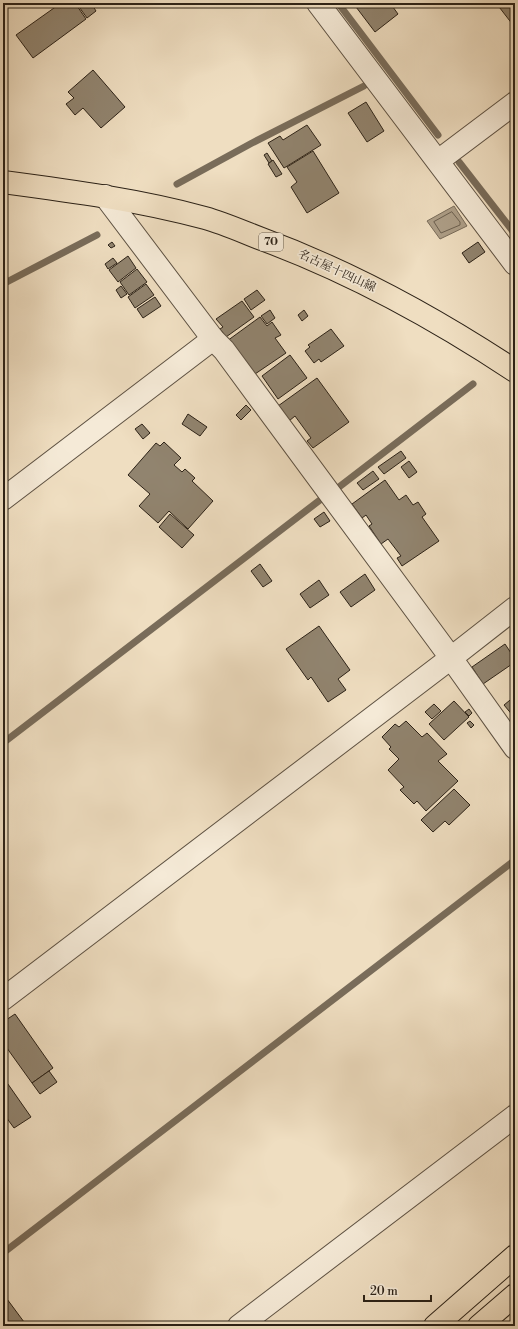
<svg xmlns="http://www.w3.org/2000/svg" width="518" height="1329" font-family="'Libre Bodoni','Noto Serif JP',serif">
	<rect width="100%" height="100%" fill="#efdec1"/>
	<filter id="stains"><feTurbulence type="fractalNoise" baseFrequency=".005" numOctaves="4"/><feColorMatrix values="0 0 0 0 .2 0 0 0 0 .09 0 0 0 0 .02 0 0 0 .5 -.17"/></filter>
	<radialGradient id="worn" r=".72"><stop offset=".6" stop-color="#630" stop-opacity="0"/><stop offset="1" stop-color="#630" stop-opacity=".3"/></radialGradient>
	<path fill="#ad9e87" stroke="#796c5a" d="M454 206 467 226 440 239 427 221Z"/>
	<g fill="none" stroke-linecap="round" stroke-linejoin="round">
		<path stroke="#6c604f" stroke-width="1" d="M452 212 460 222V225L441 233 434 222Z"/>
		<g stroke="#796c5a" stroke-width="7">
			<path d="M338 3 438 135"/>
			<path d="M459 162 515 234"/>
			<path d="M177 184 252 143 364 86"/>
			<path d="M3 284 97 235"/>
			<path d="M339 487 473 384"/>
			<path d="M3 743 320 500"/>
			<path d="M3 1253 515 860"/>
		</g>
	</g>
	<g fill="#91846f" stroke="#2c2217">
		<path d="M61 3H75L86 19 33 58 16 35Z"/>
		<path d="M78 3H91L96 11 87 18 77 4Z"/>
		<path d="M353 3H390L398 14 375 32Z"/>
		<path d="M496 3H515V24L513 25Z"/>
		<path d="M93 70 125 107 101 128 83 108 75 115 66 104 74 98 68 92Z"/>
		<path d="M366 102 384 131 367 142 348 113Z"/>
		<path d="M307 125 321 145 284 168 268 143 280 136 283 140Z"/>
		<path d="M313 151 339 193 307 213 291 187 297 182 287 167Z"/>
		<path d="M267 153 272 161 269 163 264 155Z"/>
		<path d="M273 160 282 174 276 177 268 164Z"/>
		<path d="M112 242 115 246 111 248 108 245Z"/>
		<path d="M478 242 485 252 469 263 462 253Z"/>
		<path d="M128 256 136 268 118 282 109 270Z"/>
		<path d="M113 258 117 263 108 269 105 264Z"/>
		<path d="M137 269 147 282 129 295 120 282Z"/>
		<path d="M146 284 154 295 135 308 128 297Z"/>
		<path d="M121 286 127 294 121 298 116 290Z"/>
		<path d="M257 290 265 300 251 310 244 299Z"/>
		<path d="M155 297 161 306 143 318 137 309Z"/>
		<path d="M242 301 254 317 226 337 220 329 223 327 216 319Z"/>
		<path d="M270 310 275 318 267 324 261 316Z"/>
		<path d="M304 310 308 316 302 321 298 315Z"/>
		<path d="M260 317 267 326 272 322 281 335 275 338 286 353 255 374 227 341Z"/>
		<path d="M331 329 344 346 321 362 319 359 314 363 305 351 310 347 308 345Z"/>
		<path d="M290 355 307 378 278 399 262 376Z"/>
		<path d="M317 378 349 422 313 448 307 441 311 438 295 416 289 421 278 406Z"/>
		<path d="M246 405 251 410 241 420 236 415Z"/>
		<path d="M188 414 207 427 200 436 182 424Z"/>
		<path d="M142 424 150 433 143 439 135 429Z"/>
		<path d="M164 442 181 458 174 465 182 472 185 469 195 478 192 481 213 501 188 529 169 511 158 523 139 506 150 494 128 475 156 443 160 446Z"/>
		<path d="M401 451 406 458 384 474 378 467Z"/>
		<path d="M409 461 417 472 409 478 401 467Z"/>
		<path d="M373 471 379 479 363 490 357 483Z"/>
		<path d="M385 480 399 500 406 495 413 505 418 502 426 514 422 517 439 541 402 566 397 558 401 556 388 539 381 544 369 526 372 524 366 515 362 518 352 504Z"/>
		<path d="M324 512 330 521 320 527 314 519Z"/>
		<path d="M170 514 194 535 182 548 159 527Z"/>
		<path d="M260 564 272 581 263 587 251 571Z"/>
		<path d="M365 574 375 590 351 607 340 592Z"/>
		<path d="M319 580 329 595 310 608 300 594Z"/>
		<path d="M319 626 350 670 338 679 346 690 328 702 311 677 308 680 286 649Z"/>
		<path d="M505 644 515 659V662L483 684 472 667Z"/>
		<path d="M515 696V731L508 722 514 717 504 705Z"/>
		<path d="M454 701 469 717 444 740 429 724Z"/>
		<path d="M434 704 441 711 432 719 425 712Z"/>
		<path d="M469 709 472 713 469 716 465 712Z"/>
		<path d="M406 721 422 737 427 733 447 754 438 761 458 781 426 811 417 801 414 804 400 790 404 787 388 770 399 759 389 749 391 747 382 737 395 724 399 727Z"/>
		<path d="M470 721 474 725 471 728 467 723Z"/>
		<path d="M454 789 470 805 449 825 445 821 433 832 421 820Z"/>
		<path d="M15 1014 53 1068 32 1083 4 1044 3 1045V1022Z"/>
		<path d="M49 1071 57 1082 40 1094 32 1083Z"/>
		<path d="M3 1077 31 1117 14 1128 3 1113Z"/>
		<path d="M7 1299 27 1326H3V1302Z"/>
	</g>
	<g fill="none" stroke-linecap="round" stroke-linejoin="round">
		<defs>
			<g id="minor">
				<path d="M438 161 515 103"/>
				<path d="M105 196 213 339 224 350 451 658 515 748"/>
				<path d="M3 499 213 339"/>
				<path d="M3 999 451 658 515 608"/>
				<path d="M239 1326 515 1116"/>
			</g>
			<path id="tertiary" d="M318 3 515 264"/>
			<g id="primary">
				<path d="M3 182C71 191 139 200 205 218 223 223 241 231 259 238 349 271 435 318 515 371"/>
				<path d="M435 1326 515 1256"/>
				<path d="M479 1326 515 1295"/>
			</g>
		</defs>
		<use href="#minor" stroke="#5d5142" stroke-width="24"/>
		<use href="#tertiary" stroke="#5d5142" stroke-width="24"/>
		<use href="#primary" stroke="#2c2217" stroke-width="24"/>
		<use href="#minor" stroke="#f5ead7" stroke-width="22"/>
		<use href="#tertiary" stroke="#f5ead7" stroke-width="22"/>
		<use href="#primary" stroke="#efdec1" stroke-width="22"/>
	</g>
	<g text-anchor="middle" dominant-baseline="central" stroke-width="3.5" stroke-linejoin="round" paint-order="stroke">
		<rect fill="#f5ead7" stroke="#685e51" stroke-width="1" x="259" y="233" width="24" height="18" rx="3"/>
		<g font-size="11" font-weight="bold" fill="#2c2217">
			<text x="271" y="242">70</text>
		</g>
		<g font-size="12" fill="#2c2217" stroke="#f5ead7">
			<text transform="translate(337 271) rotate(25)">名古屋十四山線</text>
		</g>
	</g>
	<rect width="518" height="1329" fill="none" stroke="#efdec1" stroke-width="16"/>
	<rect x="4" y="4" width="510" height="1321" fill="none" stroke="#2c2217" stroke-width="2"/>
	<rect x="8" y="8" width="502" height="1313" fill="none" stroke="#2c2217"/>
	<path d="M364 1295v6h67v-6" fill="none" stroke="#2c2217" stroke-width="2"/>
	<text x="370" y="1295" font-size="12" fill="#2c2217" stroke="#f5ead7" stroke-width="3" paint-order="stroke">20 m</text>
	<rect width="100%" height="100%" filter="url(#stains)"/>
	<rect width="100%" height="100%" fill="url(#worn)"/>
</svg>
